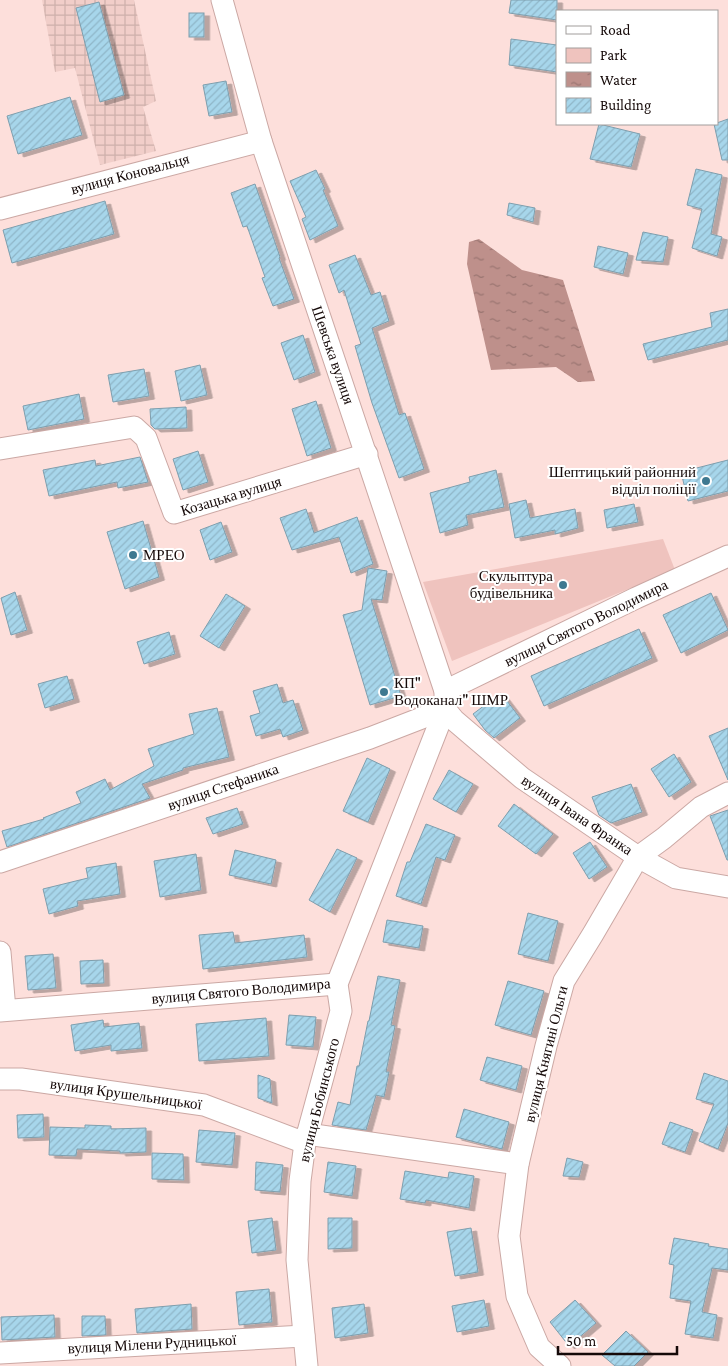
<svg xmlns="http://www.w3.org/2000/svg" width="728" height="1366" font-family="'Crimson Pro',serif">
	<defs>
		<pattern id="industrial-grid" width="8" height="8" patternUnits="userSpaceOnUse" patternTransform="scale(1.25)"><rect width="8" height="8" fill="#f1cec9"/><path d="M0 4h8M4 0v8" fill="none" stroke="#ceb0ab"/></pattern>
		<pattern id="water-ripples" width="26" height="14" patternUnits="userSpaceOnUse" patternTransform="scale(1.25)"><rect width="26" height="14" fill="#be908b"/><path d="M2 4q2-2 4 0t4 0M15 11q2-2 4 0t4 0" fill="none" stroke="#997470"/></pattern>
		<pattern id="building-hatch" width="6" height="6" patternUnits="userSpaceOnUse" patternTransform="scale(1.25)"><rect width="6" height="6" fill="#a7d6eb"/><path d="M-1 1l2-2M0 6l6-6M5 7l2-2" fill="none" stroke="#8fb6c8"/></pattern>
		<filter id="shadow"><feDropShadow dx="5.5" dy="3" stdDeviation="0" flood-color="#0004"/></filter>
	</defs>
	<rect width="100%" height="100%" fill="#fddfdb"/>
	<path fill="url(#industrial-grid)" d="M42 0H134L156 101 143 107 156 151 100 165 75 68 55 72Z"/>
	<path fill="#efc3be" d="M663 539 675 570 452 661 423 582Z"/>
	<path fill="url(#water-ripples)" d="M479 239 522 270 563 280 595 381 578 382 556 367 491 370 467 264 469 242Z"/>
	<g fill="url(#building-hatch)" stroke="#7e9ead" filter="url(#shadow)">
		<path d="M511 0H557V20L509 13Z"/>
		<path d="M99 2 124 95 100 102 76 8Z"/>
		<rect x="189" y="13" width="15" height="24"/>
		<path d="M511 39 557 45V72L509 65Z"/>
		<path d="M226 81 232 112 209 116 203 85Z"/>
		<path d="M70 97 82 135 18 154 7 116Z"/>
		<path d="M728 119V160H722L714 124Z"/>
		<path d="M599 124 640 134 631 167 590 159Z"/>
		<path d="M696 169 722 175 711 234 722 237 717 256 692 248 702 209 687 205Z"/>
		<path d="M316 170 325 189 323 190 338 226 310 240 302 219 306 217 290 181Z"/>
		<path d="M255 184 280 257 279 258 294 299 273 306 262 278 265 277 247 226 243 227 231 193Z"/>
		<path d="M105 201 114 234 12 263 3 230Z"/>
		<path d="M509 203 535 208 533 222 507 215Z"/>
		<path d="M643 232 668 237 663 262 636 260Z"/>
		<path d="M598 246 628 253 623 274 594 267Z"/>
		<path d="M355 255 371 295 380 292 389 321 372 328 399 415 405 413 424 469 399 478 372 403 355 346 361 344 344 290 339 293 329 265Z"/>
		<path d="M728 309V340L648 360 643 344 712 327 710 313Z"/>
		<path d="M303 335 315 372 294 380 281 343Z"/>
		<path d="M200 365 207 395 181 401 175 371Z"/>
		<path d="M144 369 149 396 113 402 108 375Z"/>
		<path d="M79 394 84 419 28 430 23 406Z"/>
		<path d="M316 401 331 448 307 456 292 409Z"/>
		<path d="M186 407 187 428 155 429 151 425 150 409Z"/>
		<path d="M198 451 208 482 183 490 173 459Z"/>
		<path d="M140 457 148 482 118 488 117 482 49 496 43 470 95 460 96 466Z"/>
		<path d="M728 460V491L688 501 681 472Z"/>
		<path d="M496 470 504 507 466 515 468 525 440 533 430 493 470 482 469 477Z"/>
		<path d="M526 500 530 518 575 509 578 528 555 534V530L515 538 509 504Z"/>
		<path d="M634 504 638 522 607 528 604 510Z"/>
		<path d="M306 509 314 533 357 517 373 564 351 573 339 537 292 550 280 518Z"/>
		<path d="M143 521 159 577 125 589 107 532Z"/>
		<path d="M221 522 232 552 210 560 200 530Z"/>
		<path d="M368 568 387 571 382 600 371 599 401 696 370 705 343 615 362 610Z"/>
		<path d="M15 592 27 630 11 635 1 598Z"/>
		<path d="M711 593 728 630 681 653 663 615Z"/>
		<path d="M226 594 245 606 219 648 200 636Z"/>
		<path d="M639 629 652 658 544 706 531 676Z"/>
		<path d="M169 632 175 654 144 664 137 642Z"/>
		<path d="M67 676 74 699 45 708 38 684Z"/>
		<path d="M277 684 283 703 293 700 303 730 283 737 280 729 256 736 250 716 260 713 253 691Z"/>
		<path d="M501 693 520 718 494 738 485 730 473 714Z"/>
		<path d="M217 708 229 757 183 768V770L142 784 150 798 7 847 2 831 44 819 43 818 81 803 76 792 105 779 110 790 154 766 148 749 194 734 189 714Z"/>
		<path d="M728 728V780L709 736Z"/>
		<path d="M674 754 691 782 669 797 651 769Z"/>
		<path d="M367 758 390 769 368 822 343 811Z"/>
		<path d="M449 770 473 784 456 812 433 799Z"/>
		<path d="M631 784 642 812 611 823 599 815 592 797Z"/>
		<path d="M514 804 553 834 536 854 498 826Z"/>
		<path d="M237 808 243 824 213 834 206 818Z"/>
		<path d="M728 810V860H727L710 816Z"/>
		<path d="M426 824 455 835 445 860 436 857 421 904 396 896 407 862H410Z"/>
		<path d="M590 842 607 867 589 879 573 853Z"/>
		<path d="M337 849 357 858 330 912 309 900Z"/>
		<path d="M235 850 276 860 271 884 229 875Z"/>
		<path d="M196 854 201 890 160 897 154 861Z"/>
		<path d="M116 863 120 894 77 901 78 906 49 914 43 889 88 878 86 868Z"/>
		<path d="M528 913 558 921 548 961 518 954Z"/>
		<path d="M387 920 423 926 419 948 383 942Z"/>
		<path d="M233 932 235 943 304 935 307 957 203 969 199 935Z"/>
		<path d="M53 954 56 988 28 990 25 956Z"/>
		<path d="M103 960 104 983 81 984 80 961Z"/>
		<path d="M378 976 400 980 391 1025 395 1026 386 1072H389L384 1097 376 1095 366 1130 332 1125 338 1102 350 1105 357 1066H359L368 1021H369Z"/>
		<path d="M508 981 544 991 531 1035 495 1025Z"/>
		<path d="M289 1015 316 1017 313 1047 286 1045Z"/>
		<path d="M266 1018 269 1056 199 1061 196 1024Z"/>
		<path d="M103 1020 104 1027 139 1023 142 1048 111 1051V1045L75 1051 71 1025Z"/>
		<path d="M487 1057 522 1066 516 1090 480 1080Z"/>
		<path d="M704 1073 728 1081V1123L718 1149 699 1141 714 1104 696 1099Z"/>
		<path d="M258 1075 270 1079 272 1103 258 1098Z"/>
		<path d="M464 1109 509 1122 502 1149 456 1137Z"/>
		<path d="M43 1114 44 1137 18 1138 17 1115Z"/>
		<path d="M670 1122 693 1130 685 1152 662 1144Z"/>
		<path d="M85 1125 111 1126V1129L146 1128V1152L120 1153V1151L77 1149 76 1156 49 1155 50 1127 85 1128Z"/>
		<path d="M199 1130 235 1133 232 1165 196 1162Z"/>
		<path d="M152 1153 183 1154 184 1180 152 1179Z"/>
		<path d="M567 1158 583 1162 579 1177 563 1176Z"/>
		<path d="M256 1162 283 1165 280 1192 255 1190Z"/>
		<path d="M328 1162 356 1166 352 1196 324 1192Z"/>
		<path d="M405 1171 448 1178 449 1172 474 1176 469 1208 426 1200 425 1203 400 1199Z"/>
		<path d="M272 1218 276 1250 252 1253 248 1221Z"/>
		<path d="M328 1218H352V1248L328 1249Z"/>
		<path d="M471 1228 478 1272 455 1276 447 1232Z"/>
		<path d="M674 1238 709 1244 708 1246 728 1249V1270L712 1268 702 1312 717 1315 713 1338 685 1334 691 1301 670 1298 674 1265 669 1264Z"/>
		<path d="M269 1289 272 1322 239 1325 236 1292Z"/>
		<path d="M484 1300 489 1326 457 1332 452 1306Z"/>
		<path d="M575 1300 596 1323 569 1346 550 1322Z"/>
		<path d="M191 1304 192 1329 137 1333 135 1309Z"/>
		<path d="M364 1304 368 1333 335 1338 332 1308Z"/>
		<path d="M54 1315 55 1337 2 1340 1 1317Z"/>
		<path d="M82 1316H105L106 1335 82 1336Z"/>
		<path d="M626 1331 648 1352 634 1366H615L602 1355Z"/>
	</g>
	<g fill="none" stroke-linecap="round" stroke-linejoin="round">
		<defs>
			<g id="minor">
				<path d="M222 0 261 141 445 691V709L337 984 341 1011 305 1143 300 1181 297 1260 307 1366"/>
				<path d="M0 209 261 141"/>
				<path d="M0 449 134 427 146 438 174 513 367 454"/>
				<path d="M445 691 636 598 728 556"/>
				<path d="M445 709 454 720 522 778 638 857 676 878 728 887"/>
				<path d="M0 862 370 738 445 709"/>
				<path d="M0 952 5 1010"/>
				<path d="M0 1011 337 984"/>
				<path d="M0 1079H21L204 1105 305 1143"/>
				<path d="M307 1134 518 1164"/>
				<path d="M0 1353 304 1336"/>
				<path d="M560 1366 539 1347 517 1296 509 1236 518 1164 546 1046 564 981 593 934 638 857 664 838 701 807 728 793"/>
			</g>
		</defs>
		<use href="#minor" stroke="#cba8a4" stroke-width="23"/>
		<use href="#minor" stroke="#fff" stroke-width="21"/>
	</g>
	<g fill="#3e7991" stroke="#fff" stroke-width="2">
		<circle cx="706" cy="481" r="5"/>
		<circle cx="133" cy="555" r="5"/>
		<circle cx="563" cy="585" r="5"/>
		<circle cx="384" cy="692" r="5"/>
	</g>
	<g text-anchor="middle" dominant-baseline="central" stroke-width="4" stroke-linejoin="round" paint-order="stroke">
		<g font-size="15" fill="#150908" stroke="#fff">
			<text transform="translate(130 174) rotate(-15)">вулиця Коновальця</text>
			<text transform="translate(333 355) rotate(71)">Шевська вулиця</text>
			<text transform="translate(231 496) rotate(-17)">Козацька вулиця</text>
			<text transform="translate(586 623) rotate(-26)">вулиця Святого Володимира</text>
			<text transform="translate(223 787) rotate(-19)">вулиця Стефаника</text>
			<text transform="translate(577 815) rotate(34)">вулиця Івана Франка</text>
			<text transform="translate(241 991) rotate(-5)">вулиця Святого Володимира</text>
			<text transform="translate(546 1054) rotate(-76)">вулиця Княгині Ольги</text>
			<text transform="translate(126 1094) rotate(8)">вулиця Крушельницької</text>
			<text transform="translate(319 1100) rotate(-76)">вулиця Бобинського</text>
			<text transform="translate(152 1344) rotate(-3)">вулиця Мілени Рудницької</text>
		</g>
		<g font-size="15" fill="#150908" stroke="#fff" text-anchor="end">
			<text x="696" y="472">Шептицький районний<tspan x="696" dy="17">відділ поліції</tspan></text>
			<text x="143" y="555" text-anchor="start">МРЕО</text>
			<text x="553" y="576">Скульптура<tspan x="553" dy="17">будівельника</tspan></text>
			<text x="394" y="683" text-anchor="start">КП"<tspan x="394" dy="17">Водоканал" ШМР</tspan></text>
		</g>
	</g>
	<rect x="556" y="10" width="162" height="115" fill="#ffffff" stroke="#a19d9c"/>
	<rect x="566" y="26" width="25" height="8" fill="#ffffff" stroke="#a19d9c"/>
	<text x="600" y="35" font-size="15" fill="#150908">Road</text>
	<rect x="566" y="48" width="25" height="15" fill="#efc3be" stroke="#a19d9c"/>
	<text x="600" y="60" font-size="15" fill="#150908">Park</text>
	<rect x="566" y="72" width="25" height="15" fill="url(#water-ripples)" stroke="#a19d9c"/>
	<text x="600" y="85" font-size="15" fill="#150908">Water</text>
	<rect x="566" y="98" width="25" height="15" fill="url(#building-hatch)" stroke="#a19d9c"/>
	<text x="600" y="110" font-size="15" fill="#150908">Building</text>
	<path d="M558 1346v8h119v-8" fill="none" stroke="#150908" stroke-width="2.5"/>
	<text x="566" y="1346" font-size="15" fill="#150908" stroke="#ffffff" stroke-width="4" paint-order="stroke">50 m</text>
</svg>
